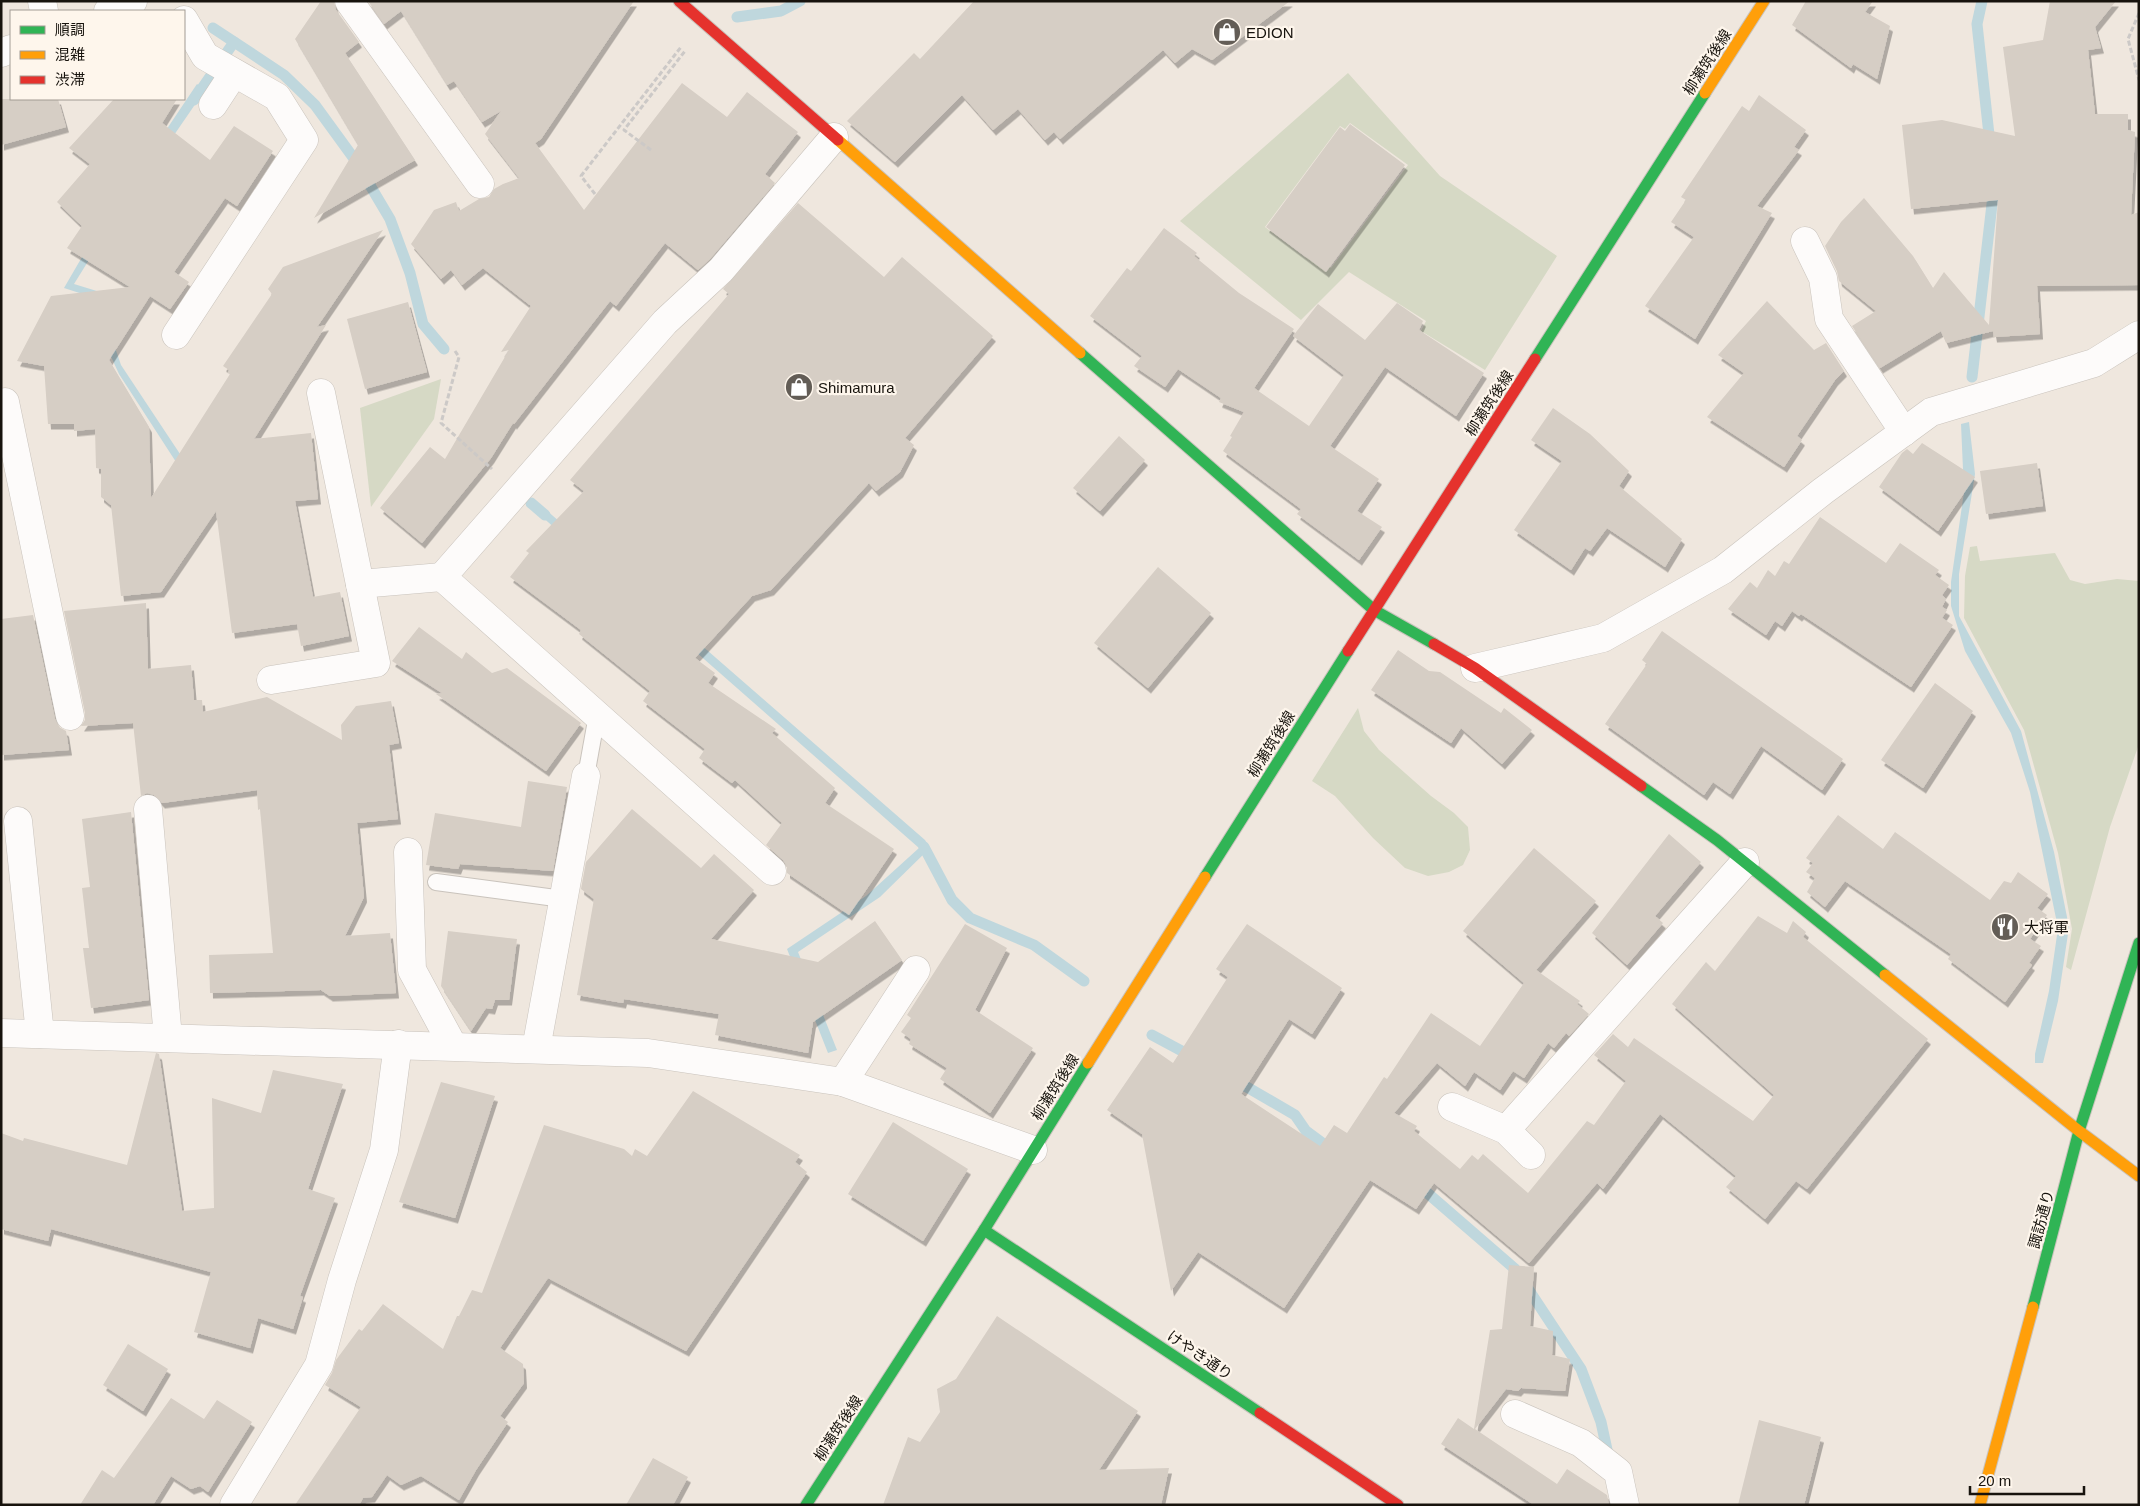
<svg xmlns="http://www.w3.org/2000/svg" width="2140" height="1506" font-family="Arial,'Noto Sans JP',sans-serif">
	<defs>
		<filter id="shadow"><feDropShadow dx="3" dy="5.5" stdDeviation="0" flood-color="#0004"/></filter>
	</defs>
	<rect width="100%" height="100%" fill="#efe7de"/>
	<g fill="#d6d9c5" fill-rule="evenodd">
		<path d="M1348 73 1440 176 1557 256 1485 370 1421 331 1426 321 1349 272 1301 320 1180 221ZM1350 123 1408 165 1331 268 1311 253 1306 258 1265 227 1340 126 1345 129Z"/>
		<path d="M441 379 434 419 371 507 360 408Z"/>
		<path d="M1977 546 1980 561 2055 553 2070 580 2085 584 2117 579 2139 581V744L2110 827 2071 970 2066 967 2072 929 2058 853 2024 730 1964 618 1965 576 1970 547Z"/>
		<path d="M1358 708 1364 731 1379 750 1431 796 1454 813 1468 827 1470 850 1463 865 1449 872 1428 876 1405 868 1373 838 1335 796 1312 781Z"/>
	</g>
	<g fill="#bfd7dd">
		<path d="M197 84 205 90 97 247 74 284 100 292 109 330 121 365 180 454 176 462 119 374 108 350 95 298 64 288 89 245Z"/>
		<path d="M1969 422 1975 474 1959 574V616L2021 731 2054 852 2069 927 2058 1001 2043 1063H2035V1054L2049 991 2058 928 2030 792 2011 733 1965 651 1951 606V582L1964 492 1961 424Z"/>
		<path d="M537 502 925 840 930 848 880 897 798 952 837 1050 828 1053 787 949 866 896 919 848 532 508Z"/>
	</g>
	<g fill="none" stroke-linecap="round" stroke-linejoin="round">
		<g stroke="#bfd7dd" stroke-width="11">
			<path d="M1982 1 1977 24 1990 144"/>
			<path d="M737 17 781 11 800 1"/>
			<path d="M213 28 284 75 315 105 355 160 390 219 410 273 423 324 444 349"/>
			<path d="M194 100 234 42"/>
			<path d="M1972 377 1994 187"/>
			<path d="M531 503 545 515"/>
			<path d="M924 847 952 900 970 918 1034 945 1084 981"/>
			<path d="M1152 1035 1193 1057"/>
			<path d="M1233 1079 1295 1115 1306 1131 1333 1151"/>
			<path d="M1417 1184 1515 1269 1581 1369 1601 1422 1609 1459"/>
		</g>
	</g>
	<g fill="#d6cec5" filter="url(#shadow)">
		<path d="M321 1H334L336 10 359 42 345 53 415 160 314 218 358 145 295 39Z"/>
		<path d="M368 1H634L541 139 535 143 584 210 682 83 727 117 747 92 798 132 765 174 775 183 710 259 698 270 665 243 616 306 610 301 514 424 513 423 491 458 422 543 380 508 430 447 445 459 509 350 501 352 531 306 483 268 462 285 451 270 441 279 411 244 434 210 456 202 459 211 479 199 489 197 494 189 503 184 519 178 485 134 501 111 482 122 454 81 447 85 401 11 384 24Z"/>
		<path d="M974 1H1290L1212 60 1192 49 1175 63 1163 50 1060 139 1054 132 1045 140 1018 109 993 130 962 95 895 162 847 121 914 53 920 59Z"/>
		<path d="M1806 1H1873L1865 12 1890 26 1877 79 1853 64 1851 68 1792 25Z"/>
		<path d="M2050 1H2116L2095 27 2101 48 2088 50 2095 114H2128V130L2135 132 2131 215 2139 212V285L2037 286 2040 334 1994 337 1993 331 1946 343 1941 331 1880 368 1852 326 1876 311 1839 281 1837 271 1825 246 1841 222 1864 198 1913 256 1933 288 1944 272 1989 325 1998 200 1911 209 1902 125 1942 120 2015 136 2003 47 2043 40Z"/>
		<path d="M1759 95 1806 130 1794 147 1799 150 1757 206 1772 213 1695 339 1645 306 1694 237 1671 222 1686 200 1681 197 1742 106 1749 111Z"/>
		<path d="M1 99H58L66 127 1 145Z"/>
		<path d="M114 99H177L162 123 210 160 234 126 273 151 237 206 225 198 174 272 189 282 170 309 150 296 109 360 149 427 151 498 230 374 228 373 229 370 223 366 272 294 268 289 283 267 383 230 317 327 326 325 254 439 311 433 318 499 295 501 313 597 340 592 349 636 301 646 297 624 232 633 216 511 161 592 121 596 111 505 101 497V469L96 468 95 429 74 431V424H48L44 366 17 361 51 296 130 287 67 248 82 226 57 202 90 164 69 148Z"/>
		<path d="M1350 124 1405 165 1326 272 1266 227 1340 127 1345 131Z"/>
		<path d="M798 203 884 277 902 257 993 336 905 438 914 445 900 472 876 491 869 483 771 590 752 596 695 658 715 673 708 683 776 729 772 733 835 788 825 803 894 849 849 915 787 873V866L783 860 766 845 782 823 735 780 732 783 699 758 705 749 643 701 650 691 579 634 581 630 510 577 529 553 526 551 584 491 570 480 729 294 723 289Z"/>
		<path d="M1164 228 1197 253 1194 256 1239 293 1294 329 1254 388 1309 426 1344 375 1293 336 1318 304 1365 340 1397 303 1423 321 1419 330 1484 373 1456 416 1385 367 1330 446 1379 479 1357 511 1382 527 1359 560 1297 514 1301 509 1223 451 1232 437 1230 436 1244 412 1219 402 1221 398 1178 369 1165 387 1134 366 1142 356 1090 316 1127 268 1131 271Z"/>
		<path d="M1767 301 1814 350 1826 343 1844 371 1835 380 1797 436 1802 440 1784 467 1707 417 1744 373 1718 355Z"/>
		<path d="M408 302 427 372 365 389 347 319Z"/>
		<path d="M1553 408 1590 434 1629 471 1619 486 1682 539 1665 567 1607 528 1590 551 1585 548 1571 570 1514 530 1562 461 1531 440Z"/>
		<path d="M1119 436 1145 460 1100 511 1073 488Z"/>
		<path d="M1922 443 1975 477 1938 531 1879 487 1902 453 1907 449 1913 454Z"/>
		<path d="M2037 463 2043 506 1986 514 1980 471Z"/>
		<path d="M1820 517 1886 563 1900 543 1939 570 1935 575 1949 585 1942 595 1946 599 1942 607 1947 610 1942 618 1953 625 1911 687 1801 614 1799 616 1792 611 1782 626 1775 621 1766 635 1728 609 1750 582 1757 588 1768 570 1775 576 1784 561 1789 564Z"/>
		<path d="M1158 567 1211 613 1148 688 1094 643Z"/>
		<path d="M146 603 148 669 191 665 194 700H202L203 712 267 697 342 740 341 725 356 706 391 701 399 743 389 745 398 819 357 823 364 897 345 936 390 933 396 993 330 996 321 990 210 993 209 955 273 953 260 809 258 810 257 790 162 803 154 795 147 793 141 796 133 723 81 726 85 720V713L64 611Z"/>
		<path d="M33 615 55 719 59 727 66 731 69 750 1 755V619Z"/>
		<path d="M419 627 462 659 466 652 492 673 507 668 581 723 546 771 436 694 442 693 392 661Z"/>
		<path d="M1662 631 1843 759 1822 790 1761 746 1730 794 1713 782 1704 795 1605 724 1647 664 1642 660Z"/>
		<path d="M1398 650 1429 671 1440 672 1501 713 1504 708 1532 730 1502 764 1461 728 1451 743 1371 690Z"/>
		<path d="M1935 683 1973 711 1923 788 1881 760Z"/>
		<path d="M528 781 567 787 553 871 460 864 458 869 426 865 435 813 521 827Z"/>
		<path d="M632 809 701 868 714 854 754 890 711 939 818 962 875 921 902 960 813 1022 808 1053 715 1035 719 1014 624 999 623 1003 577 995 594 899 581 889 586 862Z"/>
		<path d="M131 812 149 1000 91 1008 83 948H89L82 888 90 887 82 819Z"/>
		<path d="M1838 815 1883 849 1895 832 1990 900 2004 881 2011 883 2018 872 2048 894 2037 908 2047 915 2030 939 2041 946 2029 963 2032 965 2005 1002 1948 959 1951 954 1845 881 1825 907 1807 892 1815 878 1806 872 1813 863 1806 858Z"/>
		<path d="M1669 834 1701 862 1655 916 1663 923 1627 965 1592 933Z"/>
		<path d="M1534 848 1596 901 1536 970 1580 1001 1577 1004 1589 1014 1569 1036 1566 1033 1554 1048 1548 1043 1524 1078 1513 1071 1500 1090 1474 1072 1465 1086 1437 1063 1394 1113 1417 1126 1414 1131 1460 1169 1472 1155 1478 1160 1483 1154 1528 1193 1587 1121 1594 1125 1626 1081 1594 1055 1613 1034 1628 1047 1634 1038 1753 1121 1774 1095 1672 1004 1706 962 1715 971 1758 916 1787 933 1793 921 1806 932 1803 937 1928 1039 1807 1189 1796 1181 1765 1219 1726 1187 1736 1176 1660 1114 1603 1189 1597 1183 1529 1263 1434 1183 1416 1209 1370 1180 1284 1308 1198 1252 1171 1291 1142 1134 1107 1110 1150 1047 1173 1063 1228 977 1216 969 1247 924 1342 988 1312 1034 1289 1019 1241 1094 1320 1146 1334 1125 1347 1133 1384 1077 1387 1079 1431 1013 1480 1046 1524 983 1463 931Z"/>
		<path d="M965 924 1007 948 975 1010 1033 1048 990 1113 940 1079 947 1068 909 1044 911 1039 901 1032 911 1018 907 1015Z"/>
		<path d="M448 931 517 939 509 1000H495L492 1009 486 1008 471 1031 441 986Z"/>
		<path d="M156 1053 159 1054 182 1211 214 1208 212 1098 261 1113 273 1070 343 1084 308 1189 335 1198 300 1296 303 1297 293 1329 258 1318 250 1348 194 1332 211 1272 51 1229 48 1241 1 1229V1133L23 1141 24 1138 127 1165Z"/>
		<path d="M441 1082 495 1096 455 1218 399 1202Z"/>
		<path d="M693 1091 800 1155 795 1162 807 1172 686 1351 548 1278 500 1348 523 1364 524 1383 500 1416 508 1422 476 1470 459 1500 421 1476 401 1485 387 1475 372 1497 363 1498 359 1505H295L361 1407 325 1385 332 1373 336 1360 359 1329 362 1331 383 1304 443 1349 457 1316H459L472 1290 482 1293 544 1125 624 1149 632 1156 635 1149 647 1156Z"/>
		<path d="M893 1122 968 1169 923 1241 848 1194Z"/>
		<path d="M1509 1265 1534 1267 1530 1326 1553 1331 1552 1355 1570 1359 1565 1391 1521 1388 1518 1391 1506 1389 1475 1429 1557 1484 1567 1469 1607 1495 1609 1505H1534L1441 1444 1458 1418 1474 1429 1490 1330 1502 1329Z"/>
		<path d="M997 1316 1138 1411 1099 1470 1169 1468 1161 1505H883L908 1437 920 1442 940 1412 937 1389 956 1379Z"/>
		<path d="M128 1344 168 1369 143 1411 103 1385Z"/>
		<path d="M171 1398 204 1419 217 1400 252 1422 208 1492 200 1486 191 1489 171 1476 153 1505H80L102 1470 114 1478Z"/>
		<path d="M1759 1420 1821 1437 1804 1505H1738Z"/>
		<path d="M653 1458 688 1477 673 1505H626Z"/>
	</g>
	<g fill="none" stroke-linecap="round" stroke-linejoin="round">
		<defs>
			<g id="lane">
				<path d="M586 776 597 715"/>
				<path d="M436 882 563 899"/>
			</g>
			<g id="street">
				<path d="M42 1 44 11"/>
				<path d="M349 1 480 184"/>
				<path d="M108 11 133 1"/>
				<path d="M1 53 11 49"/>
				<path d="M213 105 234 73"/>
				<path d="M1805 241 1823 278 1829 319 1904 432"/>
				<path d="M176 335 304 140 277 97 205 56 184 20"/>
				<path d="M1 403 5 402 70 716"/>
				<path d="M360 584 442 577"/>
				<path d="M1475 668 1603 638 1723 570 1823 491 1931 412 2094 363 2139 335"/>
				<path d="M271 680 376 663 321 393"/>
				<path d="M148 809 168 1038"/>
				<path d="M18 821 40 1034"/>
				<path d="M408 852 412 970 453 1046"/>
				<path d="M772 871 442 577 665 322 721 270 834 137"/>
				<path d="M1 1033 648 1053 843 1082 1033 1150"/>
				<path d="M536 1049 586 776"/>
				<path d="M843 1082 916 970"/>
				<path d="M1452 1107 1506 1130 1531 1155"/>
				<path d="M1506 1130 1745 862"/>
				<path d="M1515 1414 1581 1443 1618 1472 1625 1505"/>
				<path d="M234 1505 319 1365 342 1280 384 1150 398 1044"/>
			</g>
			<g id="fast">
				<path d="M1080 353 1374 610 1434 644"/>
				<path d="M1535 359 1705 93"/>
				<path d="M1641 786 1717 840 1885 975"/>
				<path d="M1205 877 1348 651"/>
				<path d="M984 1230 1260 1413"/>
				<path d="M2033 1307 2079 1131 2139 943"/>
				<path d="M806 1505 984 1230 1088 1063"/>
			</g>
			<g id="slow">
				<path d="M1705 93 1764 1"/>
				<path d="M838 140 1080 353"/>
				<path d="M1885 975 2079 1131 2139 1176"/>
				<path d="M1088 1063 1205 877"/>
				<path d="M1980 1505 2033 1307"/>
			</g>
			<g id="jam">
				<path d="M679 1 838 140"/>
				<path d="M1434 644 1475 668 1641 786"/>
				<path d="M1348 651 1535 359"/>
				<path d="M1260 1413 1398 1505"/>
			</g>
		</defs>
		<use href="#lane" stroke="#c9c3bc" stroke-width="18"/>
		<use href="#street" stroke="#c9c3bc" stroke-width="29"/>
		<use href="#fast" stroke="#c9c3bc" stroke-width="13"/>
		<use href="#slow" stroke="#c9c3bc" stroke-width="13"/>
		<use href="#jam" stroke="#c9c3bc" stroke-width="13"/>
		<g stroke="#ccc9c7" stroke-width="3" stroke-dasharray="5 2.5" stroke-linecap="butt">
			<path d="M2139 13 2128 39 2139 80"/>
			<path d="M651 150 624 130 685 51"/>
			<path d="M595 194 581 176 681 47"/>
			<path d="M455 351 459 357 441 423 492 469"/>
		</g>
		<use href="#lane" stroke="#fdfbfa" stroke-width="16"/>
		<use href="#street" stroke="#fdfbfa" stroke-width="28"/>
		<use href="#fast" stroke="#30b455" stroke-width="11"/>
		<use href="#slow" stroke="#ff9f0a" stroke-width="11"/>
		<use href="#jam" stroke="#e5322d" stroke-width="11"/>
	</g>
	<defs>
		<symbol id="shop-disc" viewBox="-11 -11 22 22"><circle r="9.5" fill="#635d56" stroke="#fef6ec"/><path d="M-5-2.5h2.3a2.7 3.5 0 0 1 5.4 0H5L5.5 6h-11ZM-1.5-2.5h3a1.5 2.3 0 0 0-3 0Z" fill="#fff"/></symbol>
		<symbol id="restaurant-disc" viewBox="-11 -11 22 22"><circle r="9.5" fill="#635d56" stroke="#fef6ec"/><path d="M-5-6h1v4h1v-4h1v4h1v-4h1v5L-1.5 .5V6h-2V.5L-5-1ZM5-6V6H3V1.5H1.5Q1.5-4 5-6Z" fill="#fff"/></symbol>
	</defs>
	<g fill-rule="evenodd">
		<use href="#shop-disc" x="1211" y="16" width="32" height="32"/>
		<use href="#shop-disc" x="783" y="371" width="32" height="32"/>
		<use href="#restaurant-disc" x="1989" y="911" width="32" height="32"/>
	</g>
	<g text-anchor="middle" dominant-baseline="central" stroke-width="4.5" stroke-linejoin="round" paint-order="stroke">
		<g font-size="15" fill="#17130d" stroke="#fef6ec" text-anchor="start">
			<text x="1246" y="32">EDION</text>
			<text x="818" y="387">Shimamura</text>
			<text x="2024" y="927">大将軍</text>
		</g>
		<g font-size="15" fill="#17130d" stroke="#fef6ec">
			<text transform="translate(1707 62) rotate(-57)">柳瀬筑後線</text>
			<text transform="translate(1489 403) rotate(-57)">柳瀬筑後線</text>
			<text transform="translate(1271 744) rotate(-58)">柳瀬筑後線</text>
			<text transform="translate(1055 1087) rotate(-58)">柳瀬筑後線</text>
			<text transform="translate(2041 1219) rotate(-75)">諏訪通り</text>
			<text transform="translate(1200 1355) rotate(34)">けやき通り</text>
			<text transform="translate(838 1428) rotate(-57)">柳瀬筑後線</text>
		</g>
	</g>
	<rect width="2140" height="1506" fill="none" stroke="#17130d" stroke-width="5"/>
	<rect x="10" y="10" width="175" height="90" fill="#fef6ec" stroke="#a29b93"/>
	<rect x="20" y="26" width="25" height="8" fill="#30b455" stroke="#a29b93"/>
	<text x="55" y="35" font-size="15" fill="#17130d">順調</text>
	<rect x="20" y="51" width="25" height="8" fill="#ff9f0a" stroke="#a29b93"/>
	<text x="55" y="60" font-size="15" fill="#17130d">混雑</text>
	<rect x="20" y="76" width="25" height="8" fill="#e5322d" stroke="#a29b93"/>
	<text x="55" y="85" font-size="15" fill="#17130d">渋滞</text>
	<path d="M1970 1486v8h114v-8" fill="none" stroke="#17130d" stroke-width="2.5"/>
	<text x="1978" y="1486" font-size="15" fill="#17130d" stroke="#fef6ec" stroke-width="4" paint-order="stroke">20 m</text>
</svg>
